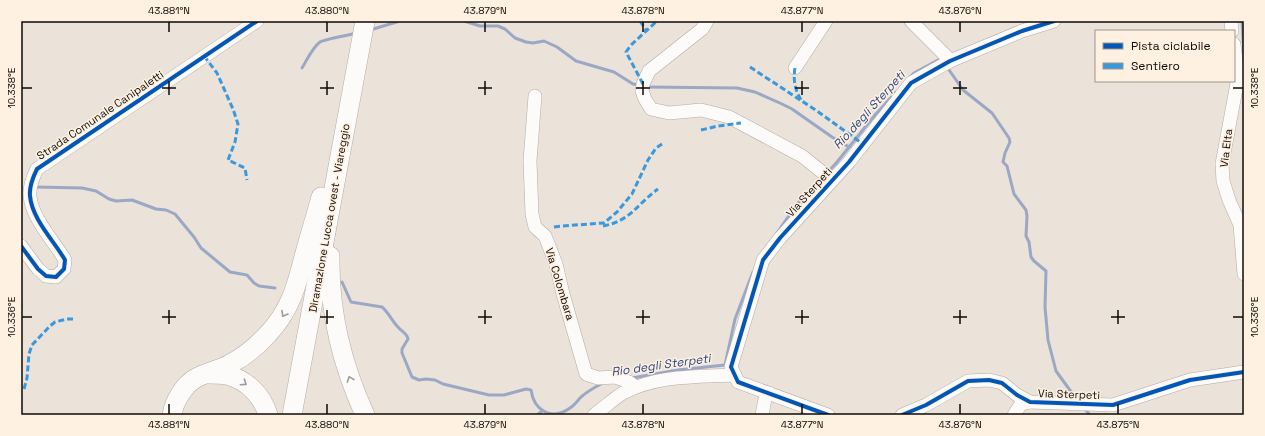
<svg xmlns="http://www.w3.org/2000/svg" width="1265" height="436" font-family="'Space Grotesk',sans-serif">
	<rect width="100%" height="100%" fill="#ebe2d9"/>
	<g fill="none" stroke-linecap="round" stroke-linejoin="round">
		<g stroke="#9ba8c5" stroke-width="3">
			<path d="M464 21 480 26H498L505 29 515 38 526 42 533 43 544 41 557 47 576 61 614 72 633 84 639 85"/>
			<path d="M1242 21 1244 54"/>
			<path d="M370 30 400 21"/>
			<path d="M947 67 963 90 992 113 1009 138 1010 142 1005 153 1003 162 1007 166 1014 194 1026 210 1027 216 1026 236 1029 242 1031 257 1034 261 1046 271 1045 307 1048 340 1056 371 1077 400"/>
			<path d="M302 68C307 60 312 48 320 42 324 39 350 35 357 33"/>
			<path d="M909 78 914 73 938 60"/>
			<path d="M646 87 737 88 755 92 782 104 792 109 832 137 849 147"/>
			<path d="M827 173 837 162 875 115 896 92"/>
			<path d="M35 187 82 188 96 191 109 199 116 201 132 200 156 209 166 210 175 214 194 237 201 248 230 272 247 275 254 283 259 286 275 288"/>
			<path d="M777 233 797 204 823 177"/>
			<path d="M342 282 351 302 382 307C389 313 392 321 398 327 402 332 407 333 408 339L402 349V353L412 377 419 380 426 379 435 380 443 384 489 395H504L526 389 531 390C534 411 552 421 570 408 575 405 578 400 581 397 588 391 595 387 603 383"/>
			<path d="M632 378 678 370 725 365 735 319 751 277 753 272"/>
			<path d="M1085 409 1090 415"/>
			<path d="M537 415 542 411"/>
		</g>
		<defs>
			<g id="minor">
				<path d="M707 21 702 29 649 71 643 84 642 91 645 99 651 109 669 113 701 110 729 117 802 156 832 180"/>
				<path d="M911 21 951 61"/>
				<path d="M1231 21 1232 31"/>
				<path d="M1234 44 1238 78 1222 164 1223 181 1229 200 1240 225 1244 274"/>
				<path d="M795 68 826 21"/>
				<path d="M535 96 530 161 532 214 535 227 545 236 556 264 563 294 586 374 598 378 615 377 629 382 636 387"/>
				<path d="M21 246 38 269 46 276 56 277 64 269 65 260C54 241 32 219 30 196 29 186 33 177 37 169L257 21"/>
				<path d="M594 415C604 408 613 399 623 393 657 375 697 377 735 375"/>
				<path d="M762 415 765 399 769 393"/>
				<path d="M828 415 738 382 731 367 763 260 780 238 849 162 911 83 950 61 1022 31 1054 21"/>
				<path d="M902 415 926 405 968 381 989 380 1002 383 1017 395 1030 402 1113 405 1190 380 1244 372"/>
				<path d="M1014 415 1021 404 1030 402"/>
			</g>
			<g id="highway">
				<path d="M330 256C329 311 342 365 365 415"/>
				<path d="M209 374C215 374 221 374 227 375 247 380 262 395 268 415"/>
				<path d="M172 415C174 401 184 385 196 378 207 372 219 370 230 364 244 357 257 346 268 334 291 310 297 284 305 253 310 234 316 216 321 197"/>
				<path d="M292 415 365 21"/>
			</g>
		</defs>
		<use href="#minor" stroke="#b3aca5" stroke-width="14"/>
		<use href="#highway" stroke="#b3aca5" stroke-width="20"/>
		<use href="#minor" stroke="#fcfbf9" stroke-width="13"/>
		<use href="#highway" stroke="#fcfbf9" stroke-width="19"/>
		<g stroke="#3a99dd" stroke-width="3" stroke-dasharray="6 3" stroke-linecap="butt">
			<path d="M640 21 646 30"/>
			<path d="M204 56 217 73 233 109 238 124 235 142 228 160 245 168 247 180"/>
			<path d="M750 67 817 111 863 144"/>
			<path d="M795 68C793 80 795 90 801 100"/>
			<path d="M643 84 626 52 631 45 657 21"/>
			<path d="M701 130 718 126 741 123"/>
			<path d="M603 226C631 221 637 204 658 189"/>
			<path d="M554 227 562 226 604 223 617 212 632 194 648 160 656 148 662 144"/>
			<path d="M21 303V309"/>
			<path d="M24 389 27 378 29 354 32 345 50 326 55 322 67 319H73"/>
		</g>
		<defs>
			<g id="cycleway">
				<path d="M21 246 38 269 46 276 56 277 64 269 65 260C54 241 32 219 30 196 29 186 33 177 37 169L257 21"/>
				<path d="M828 415 738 382 731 367 763 260 780 238 849 162 911 83 950 61 1022 31 1054 21"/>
				<path d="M902 415 926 405 968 381 989 380 1002 383 1017 395 1030 402 1113 405 1190 380 1244 372"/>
			</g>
		</defs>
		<use href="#cycleway" stroke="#fef1e2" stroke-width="6"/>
		<use href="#cycleway" stroke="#0057b8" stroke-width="4"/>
	</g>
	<defs><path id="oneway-chevron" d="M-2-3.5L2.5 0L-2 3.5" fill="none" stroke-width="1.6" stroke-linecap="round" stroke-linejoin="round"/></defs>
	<g stroke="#9d9b97">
		<use href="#oneway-chevron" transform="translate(284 314) rotate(120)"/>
		<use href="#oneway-chevron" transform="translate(350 379) rotate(-110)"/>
		<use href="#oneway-chevron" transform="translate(244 383) rotate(34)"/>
	</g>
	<path fill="none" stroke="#0f0a05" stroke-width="1.5" d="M169 22V32M327 22V32M485 22V32M643 22V32M802 22V32M960 22V32M169 81V95M327 81V95M485 81V95M643 81V95M802 81V95M960 81V95M22 88H32M162 88H176M320 88H334M478 88H492M636 88H650M795 88H809M953 88H967M1233 88H1243M169 310V324M327 310V324M485 310V324M643 310V324M802 310V324M960 310V324M1118 310V324M22 317H32M162 317H176M320 317H334M478 317H492M636 317H650M795 317H809M953 317H967M1111 317H1125M1233 317H1243M169 404V414M327 404V414M485 404V414M643 404V414M802 404V414M960 404V414M1118 404V414"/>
	<g text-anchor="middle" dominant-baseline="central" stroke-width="3" stroke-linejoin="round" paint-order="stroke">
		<g font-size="11" fill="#0f0a05" stroke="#fef1e2">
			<text transform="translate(100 115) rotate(-34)">Strada Comunale Canipaletti</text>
			<text transform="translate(1226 148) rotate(-83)">Via Elta</text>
			<text transform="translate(809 192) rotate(-48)">Via Sterpeti</text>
			<text transform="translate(329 218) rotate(-80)">Diramazione Lucca ovest - Viareggio</text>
			<text transform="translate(560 284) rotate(73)">Via Colombara</text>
			<text transform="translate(1069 394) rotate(2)">Via Sterpeti</text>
		</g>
		<g font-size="12" font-style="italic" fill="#2d4782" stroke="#fef1e2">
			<text transform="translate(869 110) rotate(-48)">Rio degli Sterpeti</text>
			<text transform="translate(661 365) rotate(-8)">Rio degli Sterpeti</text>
		</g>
	</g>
	<rect width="1265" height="436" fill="none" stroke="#fef1e2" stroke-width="44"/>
	<rect x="1095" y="30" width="140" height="52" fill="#fef1e2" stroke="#9e958a"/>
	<rect x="1103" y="43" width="20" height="6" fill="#0057b8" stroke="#9e958a"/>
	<text x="1131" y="50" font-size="12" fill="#0f0a05">Pista ciclabile</text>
	<rect x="1103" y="63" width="20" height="6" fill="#3a99dd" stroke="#9e958a"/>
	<text x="1131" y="70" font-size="12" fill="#0f0a05">Sentiero</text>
	<rect x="22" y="22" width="1221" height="392" fill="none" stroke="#0f0a05" stroke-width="1.5"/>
	<g font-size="10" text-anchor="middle" fill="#0f0a05">
		<text x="169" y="14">43.881°N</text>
		<text x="327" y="14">43.880°N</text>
		<text x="485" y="14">43.879°N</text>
		<text x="643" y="14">43.878°N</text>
		<text x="802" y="14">43.877°N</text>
		<text x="960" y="14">43.876°N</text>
		<text transform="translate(1254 88) rotate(-90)" y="4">10.338°E</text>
		<text transform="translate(11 88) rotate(-90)" y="4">10.338°E</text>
		<text transform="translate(1254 317) rotate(-90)" y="4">10.336°E</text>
		<text transform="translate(11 317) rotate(-90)" y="4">10.336°E</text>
		<text x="169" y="428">43.881°N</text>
		<text x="327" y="428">43.880°N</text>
		<text x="485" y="428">43.879°N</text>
		<text x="643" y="428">43.878°N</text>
		<text x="802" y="428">43.877°N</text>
		<text x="960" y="428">43.876°N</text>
		<text x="1118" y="428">43.875°N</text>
	</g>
</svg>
